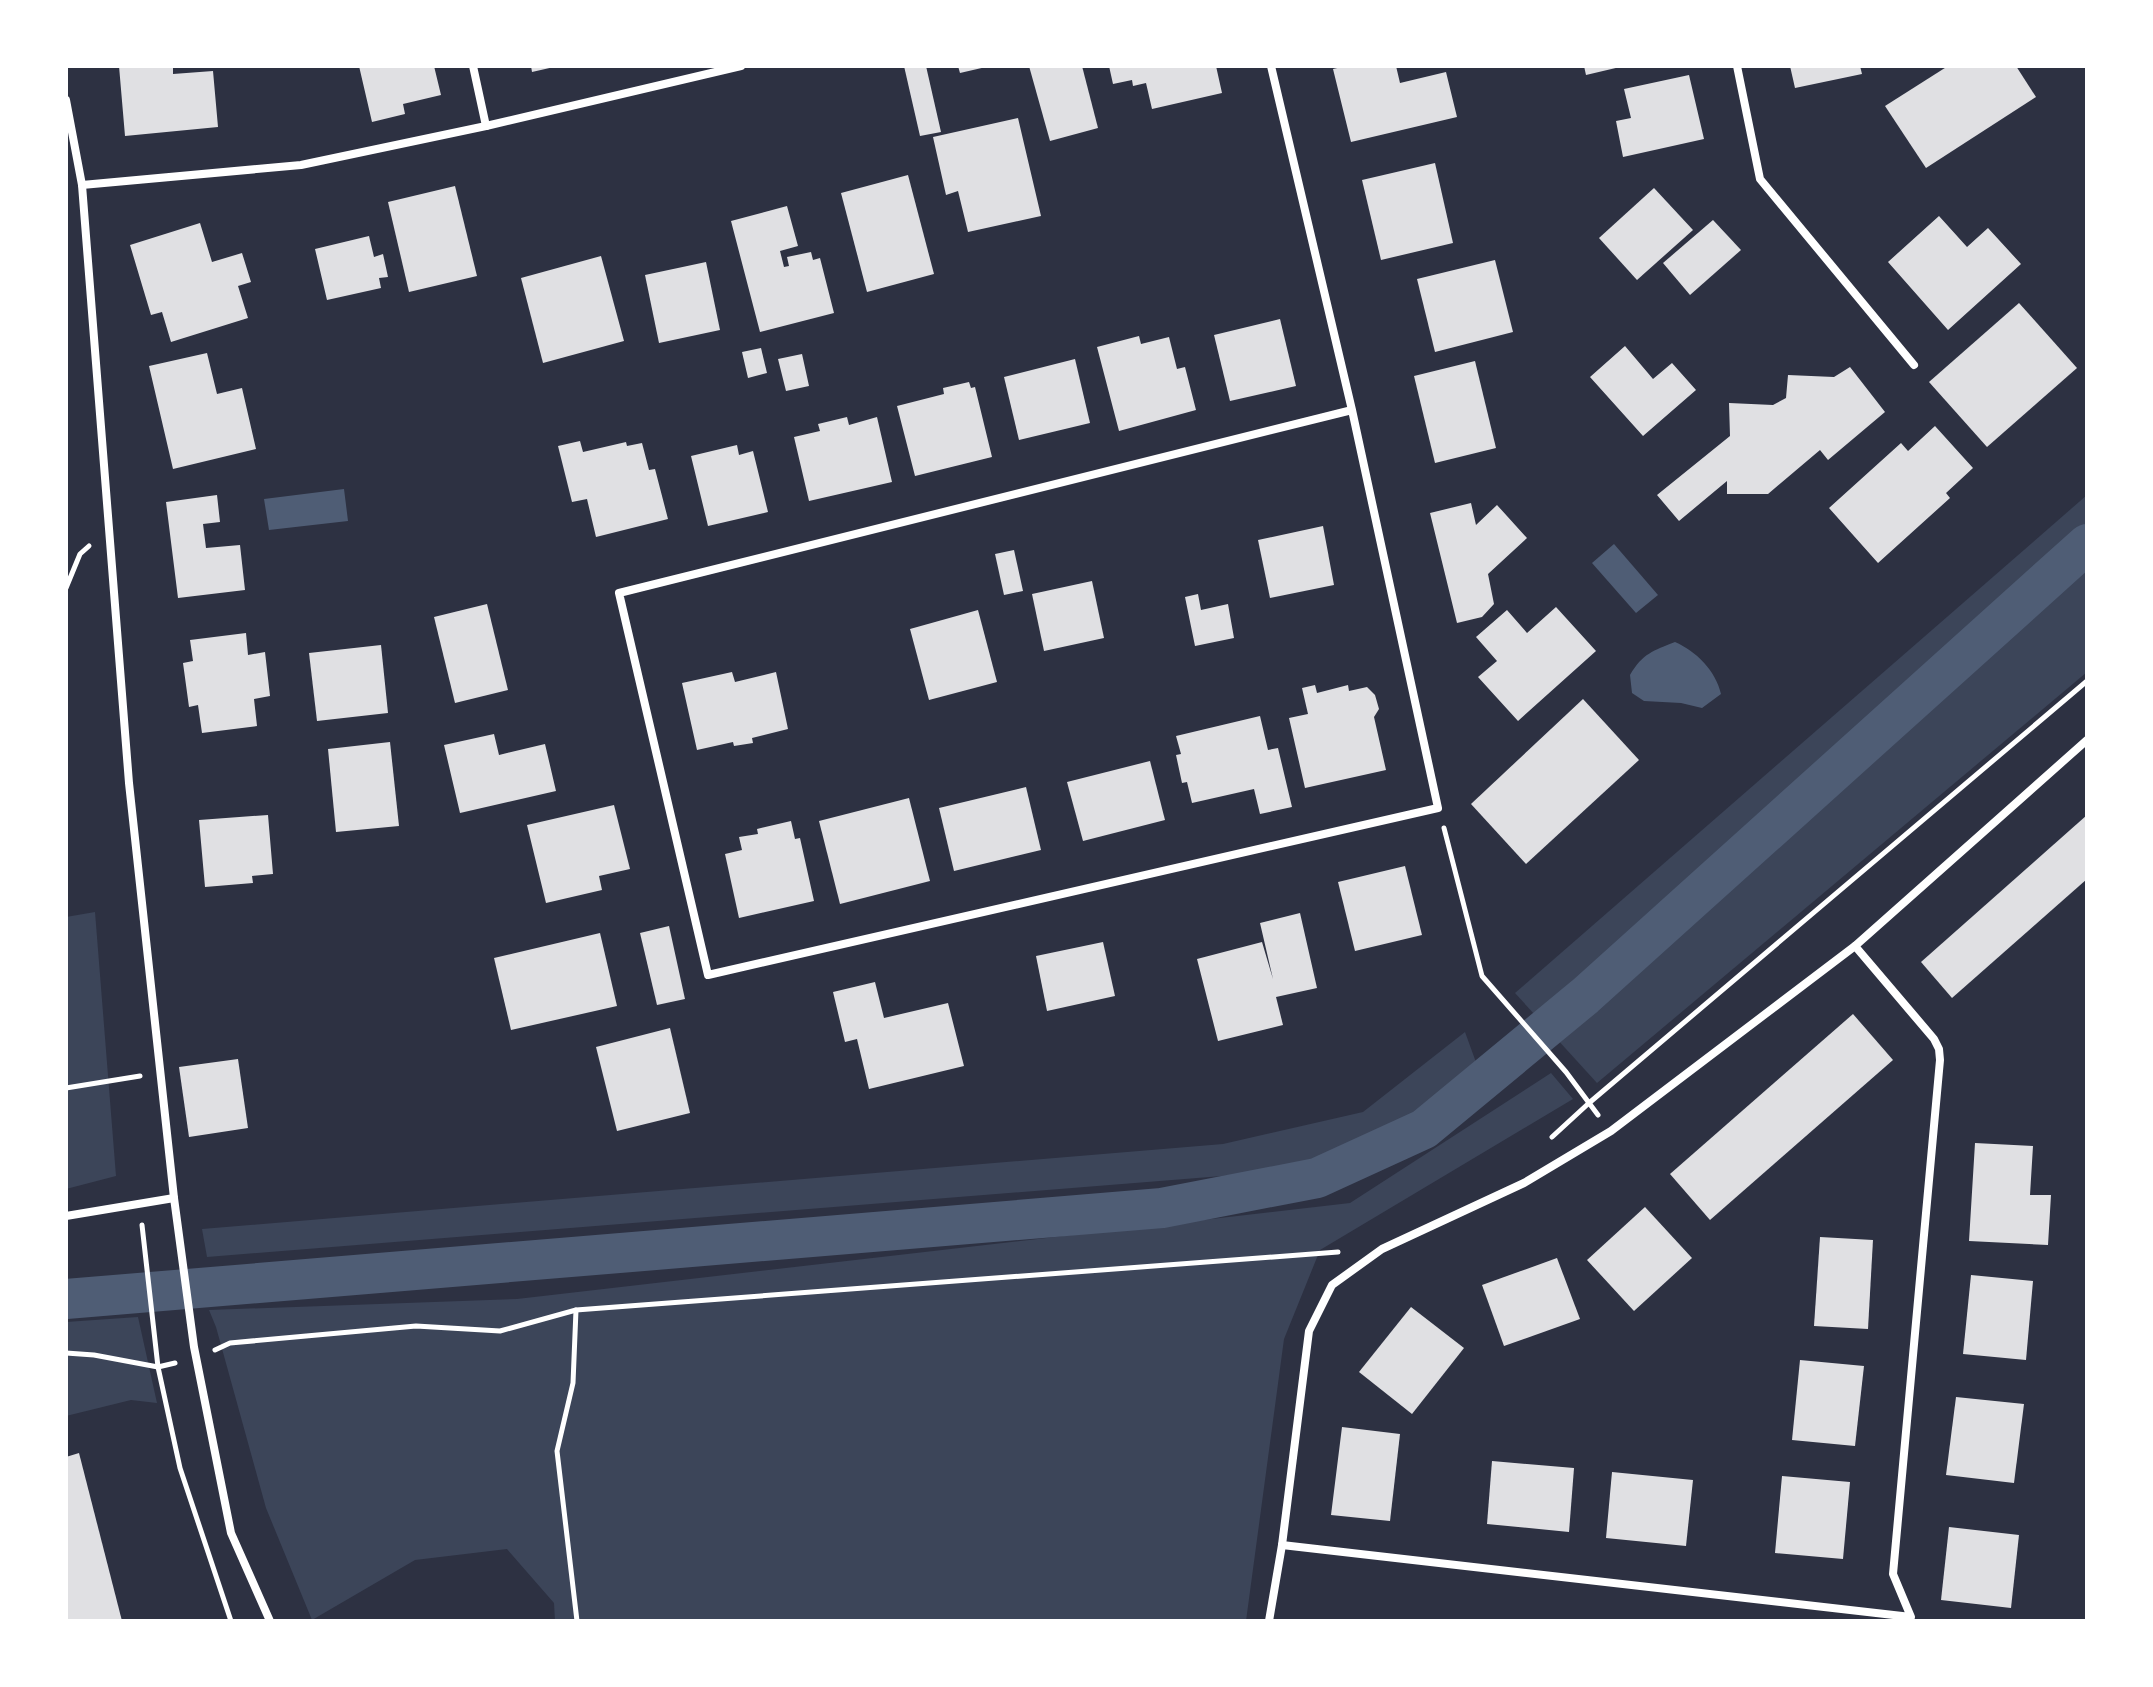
<svg xmlns="http://www.w3.org/2000/svg" width="2153" height="1687" font-family="'Roboto Condensed',sans-serif">
	<rect width="100%" height="100%" fill="#2d3142"/>
	<g fill="#3c4559">
		<path d="M2087 495V672L1597 1083 1515 993Z"/>
		<path d="M95 912 116 1176 66 1189V917Z"/>
		<path d="M1465 1032 1477 1065 1404 1121 1298 1170 207 1257 202 1229 1223 1144 1363 1112Z"/>
		<path d="M1551 1073 1573 1099 1320 1250 1284 1339 1246 1621H555L554 1603 507 1549 415 1560 312 1620 266 1508 216 1327 209 1310 517 1299 1350 1203Z"/>
		<path d="M138 1317 157 1403 131 1400 66 1416V1322Z"/>
	</g>
	<g fill="#4f5d75">
		<path d="M344 489 348 521 269 530 264 499Z"/>
		<path d="M1614 544 1658 595 1636 613 1592 563Z"/>
		<path d="M1675 642C1696 651 1716 671 1721 694L1702 708 1681 703 1644 701 1632 693 1630 675C1643 653 1653 651 1675 642Z"/>
	</g>
	<g fill="none" stroke-linecap="round" stroke-linejoin="round">
		<path stroke="#4f5d75" stroke-width="40" d="M66 1299 1162 1208 1317 1178 1424 1129 1585 996 2087 544"/>
	</g>
	<g fill="#e0e0e3">
		<path d="M119 66H173V74L213 71 218 127 125 136Z"/>
		<path d="M359 66H434L441 95 403 104 405 114 372 122Z"/>
		<path d="M531 66H554V67L532 72Z"/>
		<path d="M904 66H926L941 132 920 136Z"/>
		<path d="M958 66H986V67L960 73Z"/>
		<path d="M1029 66H1082L1098 128 1050 141Z"/>
		<path d="M1109 66H1216L1222 93 1152 109 1146 83 1133 86 1132 80 1113 84Z"/>
		<path d="M1346 66H1396L1400 83 1446 72 1457 117 1351 142 1333 69Z"/>
		<path d="M1584 66H1620V67L1586 75Z"/>
		<path d="M1790 66H1860L1862 74 1795 88Z"/>
		<path d="M1948 66H2016L2036 97 1926 168 1885 106Z"/>
		<path d="M1689 75 1704 139 1623 157 1616 121 1631 118 1624 89Z"/>
		<path d="M1018 118 1041 216 968 232 958 191 946 195 933 137Z"/>
		<path d="M1435 163 1453 243 1381 260 1362 180Z"/>
		<path d="M908 175 934 274 867 292 841 193Z"/>
		<path d="M455 186 477 276 409 292 388 202Z"/>
		<path d="M1654 188 1693 230 1637 280 1599 238Z"/>
		<path d="M787 206 798 246 780 251 784 267 789 266 787 257 811 252 813 260 820 258 834 313 760 332 731 221Z"/>
		<path d="M1939 216 1967 247 1988 228 2021 264 1948 330 1888 262Z"/>
		<path d="M1713 220 1741 250 1690 295 1663 263Z"/>
		<path d="M200 223 212 262 242 253 251 282 238 286 248 318 171 342 162 312 151 315 130 245Z"/>
		<path d="M369 236 374 257 383 254 388 277 379 278 381 288 327 300 315 249Z"/>
		<path d="M601 256 624 341 543 363 521 278Z"/>
		<path d="M1495 260 1513 332 1435 352 1417 279Z"/>
		<path d="M706 262 720 330 659 343 645 275Z"/>
		<path d="M2019 303 2077 368 1987 447 1929 382Z"/>
		<path d="M1280 319 1296 386 1230 401 1214 335Z"/>
		<path d="M1139 336 1141 344 1169 337 1177 369 1185 367 1196 410 1119 431 1097 347Z"/>
		<path d="M1625 346 1653 379 1672 363 1696 390 1643 436 1590 377Z"/>
		<path d="M761 348 767 373 748 378 742 352Z"/>
		<path d="M207 353 217 394 242 388 256 449 173 469 149 366Z"/>
		<path d="M802 354 809 386 786 391 778 359Z"/>
		<path d="M1075 359 1090 423 1019 440 1004 377Z"/>
		<path d="M1475 361 1496 448 1435 463 1414 376Z"/>
		<path d="M1850 367 1885 412 1828 460 1820 450 1768 494H1727V481L1679 521 1657 495 1730 436 1729 403 1773 405 1786 398 1788 375 1834 377Z"/>
		<path d="M969 382 971 388 975 387 992 457 915 476 897 406 944 394 943 388Z"/>
		<path d="M847 417 849 425 877 417 892 482 809 501 794 437 820 431 818 424Z"/>
		<path d="M1935 426 1973 468 1946 493 1950 498 1878 563 1829 508 1901 443 1908 451Z"/>
		<path d="M580 441 583 452 626 442 627 446 642 443 649 470 655 469 668 519 596 537 587 499 572 502 558 446Z"/>
		<path d="M737 445 739 455 753 451 768 512 708 526 691 456Z"/>
		<path d="M217 495 220 522 203 524 206 548 240 545 245 590 178 598 166 502Z"/>
		<path d="M1471 503 1476 525 1497 505 1527 538 1488 574 1494 604 1482 617 1457 623 1430 513Z"/>
		<path d="M1323 526 1334 585 1270 598 1258 540Z"/>
		<path d="M1014 550 1023 591 1004 595 995 554Z"/>
		<path d="M1092 581 1104 638 1044 651 1032 594Z"/>
		<path d="M1198 594 1201 610 1228 604 1234 638 1195 646 1185 597Z"/>
		<path d="M487 604 508 690 455 703 434 617Z"/>
		<path d="M1556 607 1596 651 1518 721 1478 677 1497 661 1476 637 1507 610 1527 633Z"/>
		<path d="M978 610 997 682 929 700 910 629Z"/>
		<path d="M246 633 248 655 265 652 270 696 254 699 257 726 202 733 198 705 189 707 183 663 193 661 190 640Z"/>
		<path d="M381 645 388 713 317 721 309 653Z"/>
		<path d="M732 672 735 682 776 672 788 729 752 738 753 743 734 746 733 742 697 750 682 683Z"/>
		<path d="M1315 685 1317 693 1348 685 1349 691 1367 687 1375 695 1379 709 1374 717 1386 770 1305 788 1289 718 1308 714 1302 688Z"/>
		<path d="M1583 699 1639 760 1526 864 1471 804Z"/>
		<path d="M1260 716 1268 750 1278 748 1292 807 1260 814 1254 789 1192 803 1187 782 1182 783 1176 755 1181 754 1176 736Z"/>
		<path d="M494 734 499 755 545 744 556 791 460 813 444 745Z"/>
		<path d="M390 742 399 826 336 832 328 749Z"/>
		<path d="M1150 761 1165 820 1083 841 1067 782Z"/>
		<path d="M1026 787 1041 850 954 871 939 808Z"/>
		<path d="M909 798 930 881 840 904 819 821Z"/>
		<path d="M614 805 630 869 599 876 602 890 546 903 527 825Z"/>
		<path d="M268 815 273 874 252 876 253 883 205 887 199 820Z"/>
		<path d="M2087 815V879L1952 998 1921 962Z"/>
		<path d="M791 821 795 839 800 838 814 901 739 918 725 854 742 850 739 837 758 834 757 829Z"/>
		<path d="M1405 866 1422 935 1355 951 1338 882Z"/>
		<path d="M1300 913 1317 988 1276 997 1283 1025 1218 1041 1197 959 1262 942 1273 979 1260 923Z"/>
		<path d="M669 926 685 999 657 1005 640 933Z"/>
		<path d="M600 933 617 1006 511 1030 494 958Z"/>
		<path d="M1103 942 1115 996 1047 1011 1036 956Z"/>
		<path d="M875 982 884 1018 948 1003 964 1066 869 1089 857 1039 845 1042 833 992Z"/>
		<path d="M1853 1014 1893 1060 1710 1220 1670 1174Z"/>
		<path d="M670 1028 690 1113 617 1131 596 1047Z"/>
		<path d="M238 1059 248 1128 189 1137 179 1067Z"/>
		<path d="M1975 1143 2033 1146 2030 1195H2051L2048 1245 1969 1241Z"/>
		<path d="M1645 1207 1692 1258 1634 1311 1587 1260Z"/>
		<path d="M1820 1237 1873 1240 1868 1329 1814 1326Z"/>
		<path d="M1557 1258 1580 1319 1504 1346 1482 1285Z"/>
		<path d="M1971 1275 2033 1281 2026 1360 1963 1354Z"/>
		<path d="M1411 1307 1464 1348 1412 1414 1359 1372Z"/>
		<path d="M1800 1360 1864 1366 1855 1446 1792 1440Z"/>
		<path d="M1956 1397 2024 1404 2014 1483 1946 1475Z"/>
		<path d="M1342 1427 1400 1434 1390 1521 1331 1515Z"/>
		<path d="M79 1453 122 1621H66V1457Z"/>
		<path d="M1492 1461 1574 1468 1569 1532 1487 1524Z"/>
		<path d="M1612 1472 1693 1480 1686 1546 1606 1538Z"/>
		<path d="M1782 1476 1850 1482 1843 1559 1775 1553Z"/>
		<path d="M1949 1527 2019 1535 2011 1608 1941 1600Z"/>
	</g>
	<g fill="none" stroke-linecap="round" stroke-linejoin="round">
		<g stroke="#fff" stroke-width="5">
			<path d="M66 588 80 554 89 546"/>
			<path d="M1444 828 1482 976 1566 1072 1598 1115"/>
			<path d="M66 1088 140 1076"/>
			<path d="M1552 1137 1589 1103 2087 681"/>
			<path d="M142 1225 158 1367 180 1468 231 1621"/>
			<path d="M576 1310 573 1383 557 1451 577 1621"/>
			<path d="M215 1350 230 1343 416 1326 500 1331 576 1310 1338 1252"/>
			<path d="M66 1353 94 1355 158 1367 175 1363"/>
		</g>
		<g stroke="#fff" stroke-width="8">
			<path d="M473 66 486 126"/>
			<path d="M1271 66 1352 410 1438 808 708 975 619 593 1352 410"/>
			<path d="M1737 66 1760 179 1914 365"/>
			<path d="M66 100 82 185 129 783 174 1198 194 1347 231 1533 270 1621"/>
			<path d="M82 185 301 165 486 126 741 66"/>
			<path d="M66 1216 174 1198"/>
			<path d="M1282 1545 1911 1617 1893 1574 1940 1060 1939 1049 1934 1039 1855 946"/>
			<path d="M1269 1621 1282 1545 1309 1331 1332 1285 1382 1249 1524 1183 1611 1131 1855 946 2087 740"/>
		</g>
	</g>
	<rect width="2153" height="1687" fill="none" stroke="#ffffff" stroke-width="136"/>
</svg>
